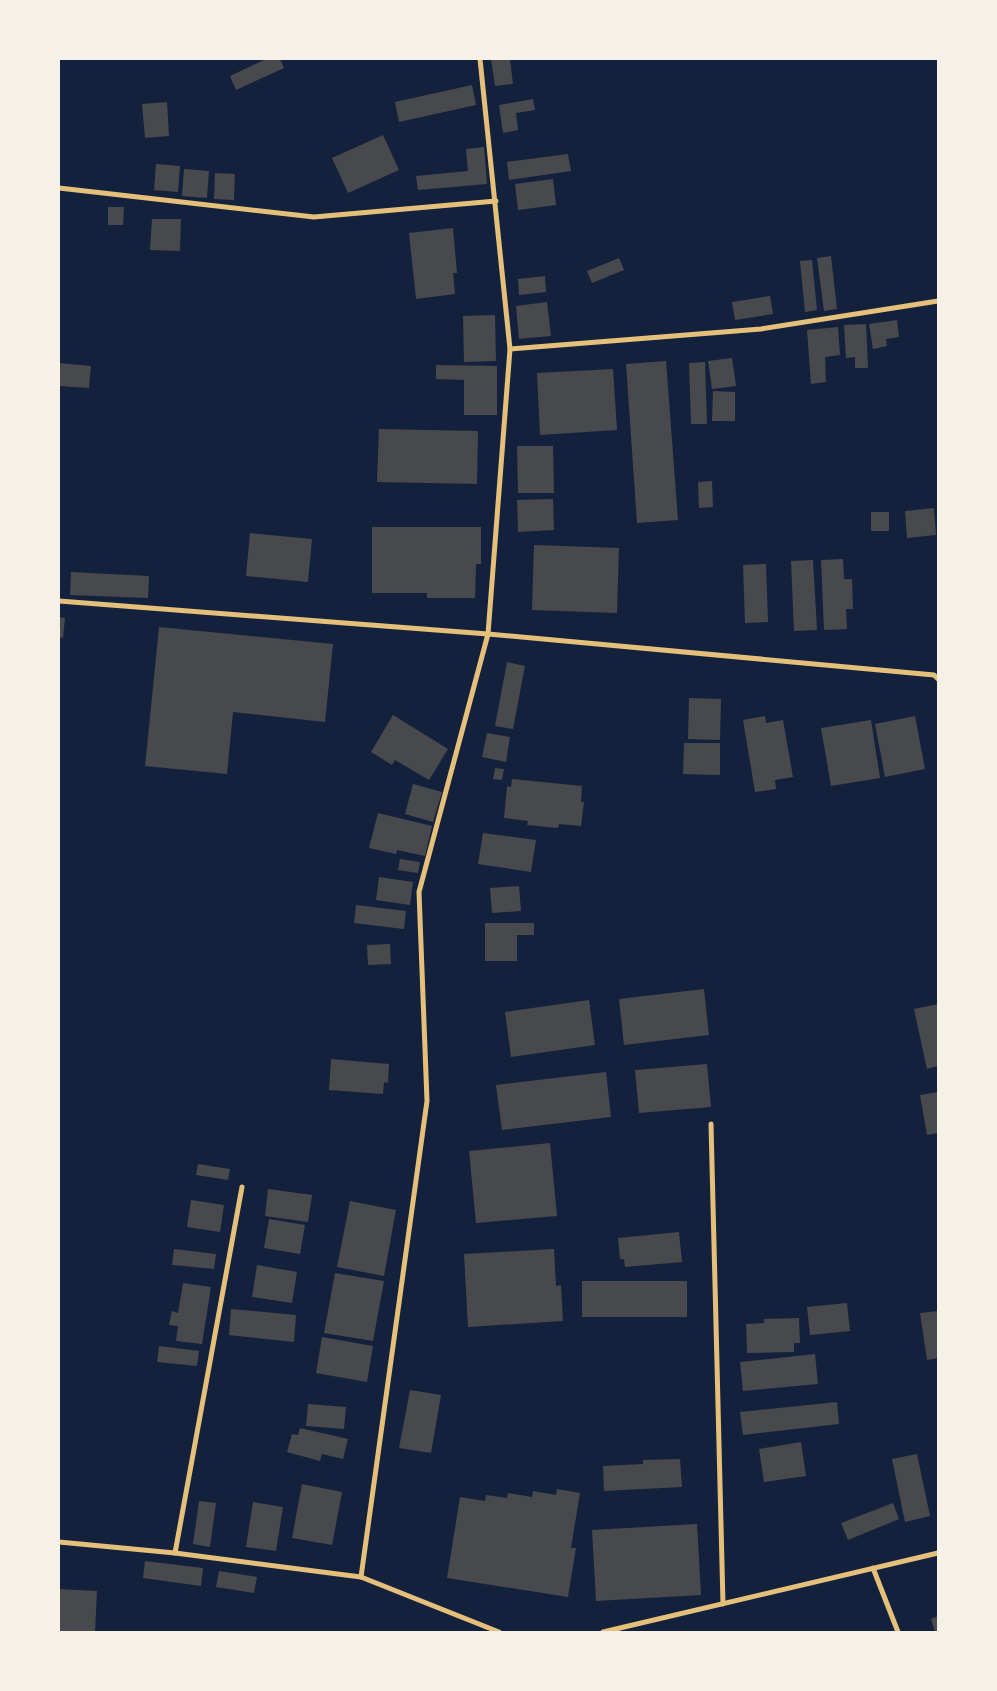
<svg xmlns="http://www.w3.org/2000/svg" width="997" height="1691" font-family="'IBM Plex Sans',sans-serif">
	<rect width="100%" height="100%" fill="#14213d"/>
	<g fill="#48494c">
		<path d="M266 59H280L284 68 236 90 230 76Z"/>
		<path d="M491 59H510L513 84 495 86Z"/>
		<path d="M472 85 476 105 399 122 395 102Z"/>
		<path d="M533 99 535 110 516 113 518 130 503 133 499 105Z"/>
		<path d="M167 102 169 136 145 138 142 104Z"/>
		<path d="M383 135 399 170 348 193 332 158Z"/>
		<path d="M484 147 487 184 418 190 416 176 468 171 466 149Z"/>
		<path d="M568 154 571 171 509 180 507 162Z"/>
		<path d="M156 164 180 166 178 192 154 190Z"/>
		<path d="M184 169 209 171 207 198 182 196Z"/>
		<path d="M215 173 235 174 234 200 214 199Z"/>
		<path d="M553 179 556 205 518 210 515 184Z"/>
		<path d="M108 207H124L123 225H108Z"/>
		<path d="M152 219H181L180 251 150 250Z"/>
		<path d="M453 228 457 273H453L455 294 416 299 409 233Z"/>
		<path d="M831 256 837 309 824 311 817 258Z"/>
		<path d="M619 258 624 270 592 283 587 271Z"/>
		<path d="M812 260 817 310 805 312 800 261Z"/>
		<path d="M545 276 546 292 519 295 518 279Z"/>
		<path d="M770 296 773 314 735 320 732 302Z"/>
		<path d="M547 302 551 336 519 339 516 306Z"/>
		<path d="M495 315 496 361 464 362 463 316Z"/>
		<path d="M897 320 899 337 886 339 887 346 873 349 869 324Z"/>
		<path d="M866 324 868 368H855V357L846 358 844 325Z"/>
		<path d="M838 327 840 355 825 357 826 382 811 384 807 330Z"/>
		<path d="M732 358 736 386 712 389 708 361Z"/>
		<path d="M666 361 678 520 637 523 626 364Z"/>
		<path d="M705 362 707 424H691L689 363Z"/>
		<path d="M59 363 91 366 89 388 59 386Z"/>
		<path d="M436 365 497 366V415H464V380L436 379Z"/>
		<path d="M613 369 617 430 540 435 537 373Z"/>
		<path d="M713 391 735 392V421H712Z"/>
		<path d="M379 429 478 431 477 484 377 482Z"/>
		<path d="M517 446H553L554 493H518Z"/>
		<path d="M712 481 713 507 699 508 698 482Z"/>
		<path d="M553 499 554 530 518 532 517 500Z"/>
		<path d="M934 508 936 535 907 538 905 511Z"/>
		<rect x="871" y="512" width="18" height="19"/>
		<path d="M372 527H481V564H476L475 598H427V593H372Z"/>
		<path d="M250 533 312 539 308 582 246 576Z"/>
		<path d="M534 545 619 548 617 613 532 610Z"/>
		<path d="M843 559 844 579H852L853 609H846L847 629 824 630 821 560Z"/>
		<path d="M813 560 817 630 794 631 791 561Z"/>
		<path d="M766 564 768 622 745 623 743 565Z"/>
		<path d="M71 572 149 576 148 598 70 595Z"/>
		<path d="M59 617 65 618 63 638 59 637Z"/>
		<path d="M159 627 333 644 325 722 233 712 227 774 145 766Z"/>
		<path d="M507 662 525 666 513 729 495 726Z"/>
		<path d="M689 698 721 699 720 740 688 739Z"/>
		<path d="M393 715 448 749 429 780 395 760 392 765 371 752Z"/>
		<path d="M765 716 766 723 783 720 793 777 775 780 776 789 755 792 743 720Z"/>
		<path d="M915 716 925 769 885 777 875 724Z"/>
		<path d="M871 720 880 778 831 786 821 728Z"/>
		<path d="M487 733 510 737 506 762 482 757Z"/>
		<path d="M684 743H720V775L683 774Z"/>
		<path d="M495 768 504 769 502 780 493 779Z"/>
		<path d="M512 779 582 786 581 802H584L581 826 559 824 558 828 527 825 528 821 504 818 507 786 511 787Z"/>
		<path d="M413 784 442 792 433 822 405 814Z"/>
		<path d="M378 813 432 826 425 856 397 850 396 854 369 848Z"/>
		<path d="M483 833 536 840 531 872 478 864Z"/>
		<path d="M400 859 420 862 418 873 398 870Z"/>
		<path d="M379 877 413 882 410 905 376 900Z"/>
		<path d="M519 886 521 911 492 913 490 888Z"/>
		<path d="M356 905 406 911 404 929 354 923Z"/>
		<path d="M485 923H534V935H517V961H485Z"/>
		<path d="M390 944 391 964 368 965 367 945Z"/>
		<path d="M704 989 709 1035 624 1045 619 999Z"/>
		<path d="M589 1000 595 1045 511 1057 505 1012Z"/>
		<path d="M938 1004V1066L927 1069 914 1009Z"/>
		<path d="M331 1059 389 1064 388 1083 384 1082 383 1094 329 1090Z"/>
		<path d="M707 1064 711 1107 639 1113 635 1070Z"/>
		<path d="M606 1072 611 1117 502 1130 496 1085Z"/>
		<path d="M938 1092V1133L927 1135 920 1095Z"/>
		<path d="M550 1143 557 1216 476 1223 469 1151Z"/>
		<path d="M198 1164 230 1169 228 1180 196 1175Z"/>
		<path d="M268 1189 312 1195 308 1222 265 1216Z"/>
		<path d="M191 1200 224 1205 220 1232 187 1227Z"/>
		<path d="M350 1201 396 1210 384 1276 337 1267Z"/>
		<path d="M269 1219 305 1225 300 1254 264 1248Z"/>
		<path d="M679 1232 682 1262 625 1267 624 1259H620L618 1238Z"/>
		<path d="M174 1249 216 1254 214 1269 172 1265Z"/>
		<path d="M554 1249 556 1286 561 1285 563 1321 468 1327 464 1254Z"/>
		<path d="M257 1265 297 1272 292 1303 252 1297Z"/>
		<path d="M335 1273 384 1281 373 1341 324 1333Z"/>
		<rect x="582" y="1281" width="105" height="36"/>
		<path d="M183 1283 211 1287 202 1344 176 1341 178 1326 169 1325 172 1311 178 1313Z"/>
		<path d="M847 1303 850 1331 810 1335 807 1307Z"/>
		<path d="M231 1309 296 1315 294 1342 229 1335Z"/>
		<path d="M938 1311V1358L927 1360 920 1313Z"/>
		<path d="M799 1318 800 1343H794V1352L747 1353 746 1324 764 1323V1319Z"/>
		<path d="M322 1337 373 1346 367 1382 316 1373Z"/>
		<path d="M159 1346 199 1351 197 1366 157 1362Z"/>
		<path d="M815 1354 818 1384 743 1391 740 1362Z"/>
		<path d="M410 1390 441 1395 431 1453 399 1448Z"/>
		<path d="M837 1402 839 1424 743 1435 740 1412Z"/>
		<path d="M308 1404 346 1407 344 1429 306 1426Z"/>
		<path d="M300 1428 348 1439 343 1459 322 1454 320 1461 287 1452 292 1434 298 1435Z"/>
		<path d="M801 1442 806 1476 764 1482 759 1449Z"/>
		<path d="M917 1454 930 1516 905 1522 892 1459Z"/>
		<path d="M680 1459 682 1487 604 1491 603 1466 643 1464V1460Z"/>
		<path d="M302 1484 342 1492 332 1545 292 1538Z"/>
		<path d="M557 1489 580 1493 571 1548H576L568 1597 447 1578 460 1497 485 1501 486 1495 507 1498 508 1493 532 1497 533 1491 556 1495Z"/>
		<path d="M199 1501 216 1503 210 1547 193 1544Z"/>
		<path d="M253 1502 283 1507 276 1551 246 1547Z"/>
		<path d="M893 1503 899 1519 848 1540 841 1523Z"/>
		<path d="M697 1524 701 1595 596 1601 592 1530Z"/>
		<path d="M145 1561 203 1568 201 1586 143 1578Z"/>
		<path d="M219 1571 257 1577 254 1593 216 1587Z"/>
		<path d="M59 1589 97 1591 95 1632H59Z"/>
		<path d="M938 1616V1632H935L931 1619Z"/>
	</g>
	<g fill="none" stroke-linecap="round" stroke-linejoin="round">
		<g stroke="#e5c07b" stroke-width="5">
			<path d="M59 188 314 217 496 201"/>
			<path d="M510 349 761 329 938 301"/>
			<path d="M59 601 488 634 934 675 938 679"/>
			<path d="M711 1124 723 1604"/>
			<path d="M59 1542 175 1553 361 1577 499 1632"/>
			<path d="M175 1553 242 1187"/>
			<path d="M873 1568 898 1632"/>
			<path d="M361 1577 427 1101 419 892 488 634 510 349 480 59"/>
			<path d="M603 1632 938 1553"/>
		</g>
	</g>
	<rect width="997" height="1691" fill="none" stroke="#f6f1e7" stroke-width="120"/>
</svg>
